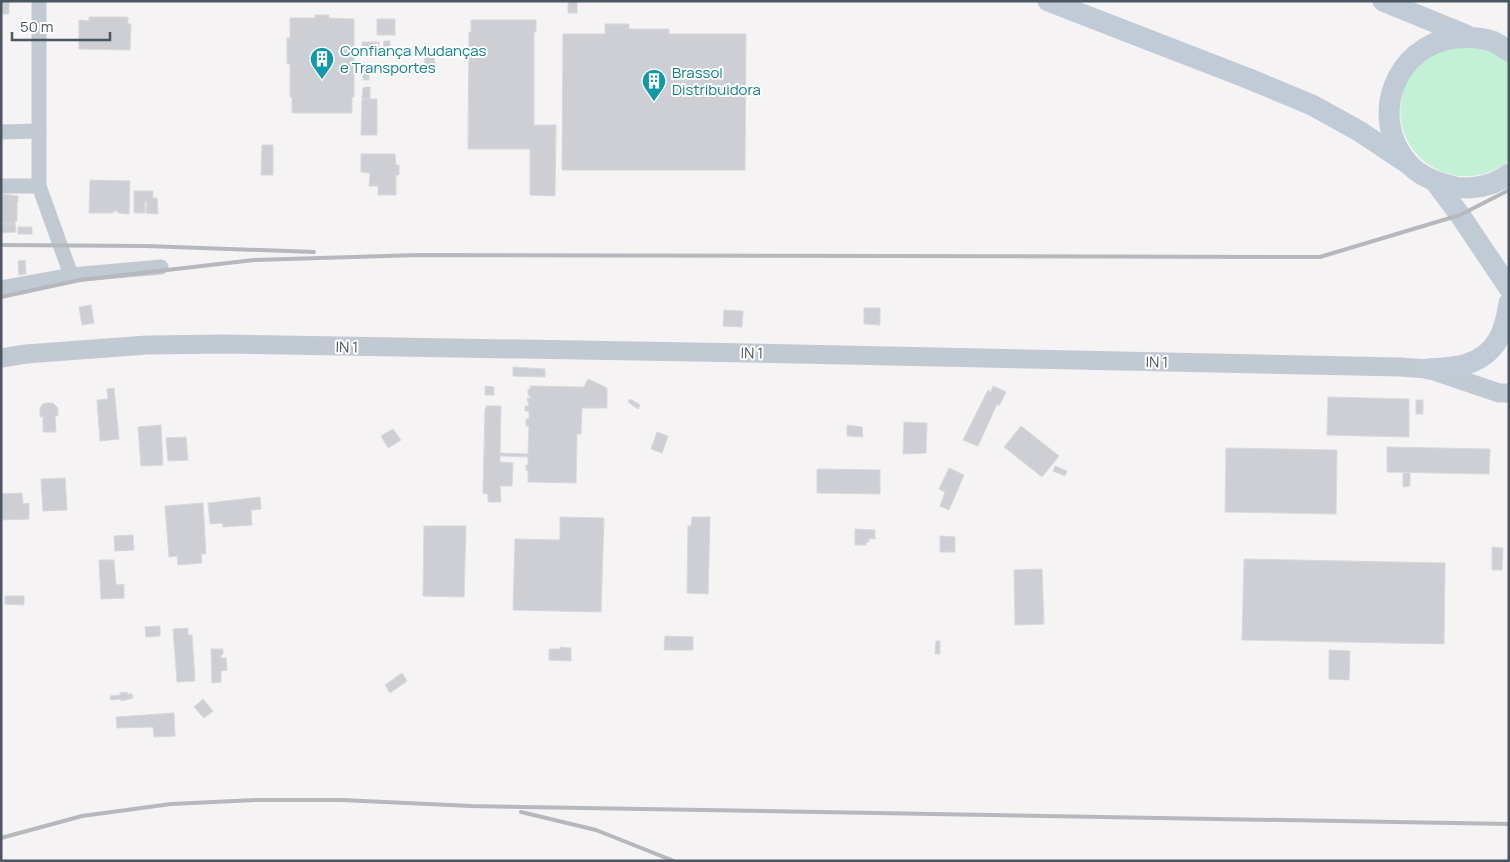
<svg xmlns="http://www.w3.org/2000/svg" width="1510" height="862" font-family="Manrope,sans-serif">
	<rect width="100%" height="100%" fill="#f5f3f3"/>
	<path fill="#c3f1d5" d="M1452 47 1486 48 1509 60V161C1454 204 1379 149 1406 84 1411 73 1421 62 1431 56 1437 52 1445 50 1452 47Z"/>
	<g fill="#cdcfd5" stroke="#d7d9de">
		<rect x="1" y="1" width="8" height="13"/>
		<rect x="568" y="1" width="9" height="12"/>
		<path d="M315 15H329V18L354 19V97H352V113H292V97H290V64H287V38H290V18H315Z"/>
		<path d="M89 17H128V24H131L130 50 79 49V20L89 21Z"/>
		<rect x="377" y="19" width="18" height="16"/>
		<path d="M471 20H536V32H534V125H556L555 196 530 195V149H468L469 32H471Z"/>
		<path d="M605 24H629V29H669V34H746L745 170H562L563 34H605Z"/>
		<path d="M384 41H390V48L383 47Z"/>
		<rect x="362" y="42" width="17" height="13"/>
		<path d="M425 56 434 57 435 64H430L431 71H424Z"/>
		<path d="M413 63 422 64V73H413Z"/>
		<rect x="363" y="66" width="6" height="14"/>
		<path d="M366 87H370V99H362L363 88Z"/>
		<path d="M362 99H377V135H361Z"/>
		<path d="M262 145H273V175H261Z"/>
		<path d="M361 154H395L396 165H399V175H396V195H378V186H369L370 173 361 172Z"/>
		<path d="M90 180 130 181 129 214 118 213V211H114L113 213H89Z"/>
		<path d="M134 191H153V198H157L158 214 146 213 147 202H145V213H134Z"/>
		<path d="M1 194 18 196V202H17V221H15V224H1Z"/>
		<path d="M1 224H15L16 232 1 233Z"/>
		<rect x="18" y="227" width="14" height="7"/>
		<path d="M25 260 26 274 19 275 18 261Z"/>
		<path d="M91 305 94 323 82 325 79 307Z"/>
		<path d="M864 308H880V325L864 324Z"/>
		<path d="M724 310 743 311 742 327 723 326Z"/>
		<path d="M513 367 545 369V377L513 376Z"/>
		<path d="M588 379 607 388V408H582L581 434H577L576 483 528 482V471L526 470V465H528V457L500 456V462L513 463 512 486H500L501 502H488V494L483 493 485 409H486V406H501L500 453 528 454 529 426H526V419H529V411H525V406H529L527 398H530V396L528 395V389L530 390V386L584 387Z"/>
		<path d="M485 386 494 387V395H485Z"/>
		<path d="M993 386 1006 392 999 406 997 404 978 446 963 440 988 390 991 392Z"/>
		<path d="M114 388 119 439 100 441 97 400 108 399 107 389Z"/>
		<path d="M1328 397 1409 399V437L1327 435Z"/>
		<path d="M630 399 640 405 638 409 628 402Z"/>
		<rect x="1416" y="400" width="7" height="14"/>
		<path d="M46 403H53L58 408V416L55 415 56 432H43V416L40 417V408L43 404Z"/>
		<path d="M904 422 927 423 926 453 903 454Z"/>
		<path d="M161 425 163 465 141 466 138 427Z"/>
		<path d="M847 425 862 427 863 437 847 436Z"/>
		<path d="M1021 426 1059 456 1042 477 1004 447Z"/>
		<path d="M393 429 401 440 388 448 381 436Z"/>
		<path d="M657 432 668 436 662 453 651 449Z"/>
		<path d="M186 437 188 460 168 461 166 438Z"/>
		<path d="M1387 447 1490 449 1489 474 1387 472Z"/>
		<path d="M1226 448 1337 450 1336 514 1225 512Z"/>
		<path d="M1055 466 1067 471 1065 476 1053 471Z"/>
		<path d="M949 468 964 475 949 510 940 506 945 492 939 489Z"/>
		<path d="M817 469 880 470V494L817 493Z"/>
		<path d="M1403 473H1410V486L1403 487Z"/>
		<path d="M65 478 67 510 43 511 41 479Z"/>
		<path d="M22 493 23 504 29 503V519L1 520V494Z"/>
		<path d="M260 497 261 509 251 510 252 525 223 527V523L210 524 208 503Z"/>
		<path d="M203 503 206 554H201L202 563 178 565 177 556 169 557 165 506Z"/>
		<path d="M560 517 604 518 601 612 513 610 515 539 560 540Z"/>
		<path d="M692 517H710L708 594 687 593 688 526H691Z"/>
		<path d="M424 526H466L464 597 423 596Z"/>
		<path d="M855 529 875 530V539L869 538V542H866V545H855Z"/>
		<path d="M133 535 134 550 115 551 114 536Z"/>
		<path d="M940 536 955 537V552H940Z"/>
		<path d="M1492 547 1503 548 1502 570H1492Z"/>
		<path d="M1244 559 1445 563 1444 644 1242 640Z"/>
		<path d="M99 560H114L116 585 124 584V598L101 599Z"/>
		<path d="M1042 569 1044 624 1015 625 1014 570Z"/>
		<path d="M5 596H24V605L5 604Z"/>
		<path d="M160 626V636L146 637 145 627Z"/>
		<path d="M188 628V635H192L195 681 177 682 173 629Z"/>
		<path d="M665 636 693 637V650H664Z"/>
		<path d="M936 641H940V654H935Z"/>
		<path d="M560 647 571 648V661L549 660V649H560Z"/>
		<path d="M211 649H223V654L221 655V658H226L227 670 221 671V682L212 683Z"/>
		<path d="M1329 650 1350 651 1349 680 1329 679Z"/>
		<path d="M402 673 407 681 390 693 385 685Z"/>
		<path d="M127 692V694H132L133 698 121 701V699L111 700 110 696 120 695V693Z"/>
		<path d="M203 699 213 711 204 718 194 707Z"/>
		<path d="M174 713 175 736 154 737 153 727 117 728 116 717Z"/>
	</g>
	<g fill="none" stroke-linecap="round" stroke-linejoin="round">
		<g stroke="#c1cad2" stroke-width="15">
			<path d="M39 1V186L71 275"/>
			<path d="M1 132 39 131"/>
			<path d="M1 186H39"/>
			<path d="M1 288 71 275 161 267"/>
		</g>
		<path stroke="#c1cad2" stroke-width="19" d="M1 358 26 354 147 345 224 344 750 353 1400 367 1428 369 1499 393H1509"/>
		<g stroke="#c1cbd6" stroke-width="21">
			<path d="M1048 1 1247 78 1312 105 1359 131 1407 163"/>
			<path d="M1383 1 1466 35"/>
			<path d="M1509 51C1503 48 1498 43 1492 41 1480 37 1467 37 1455 38 1395 45 1368 118 1408 163 1419 176 1435 182 1451 186 1469 191 1494 186 1509 174"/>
			<path d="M1436 183 1460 215 1509 288"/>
			<path d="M1428 369C1440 368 1455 368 1467 364 1497 354 1505 331 1509 303"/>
		</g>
		<g stroke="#b5b8bd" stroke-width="4">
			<path d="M1 245 146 246 314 252"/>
			<path d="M1 297 80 280 254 260 418 255 1320 257 1460 215 1509 190"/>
			<path d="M521 812 596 830 674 861"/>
			<path d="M1 838 82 816 171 804 256 800H342L471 806 1509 824"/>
		</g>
	</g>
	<defs>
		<symbol id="building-pin" viewBox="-11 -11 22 30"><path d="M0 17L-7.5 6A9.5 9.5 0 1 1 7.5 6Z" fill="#0f9aa8" stroke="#fff"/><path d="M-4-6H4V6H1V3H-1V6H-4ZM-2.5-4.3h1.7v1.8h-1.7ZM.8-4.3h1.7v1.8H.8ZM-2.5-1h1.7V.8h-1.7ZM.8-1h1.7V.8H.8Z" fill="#fff"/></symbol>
	</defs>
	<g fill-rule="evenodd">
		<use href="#building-pin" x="308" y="45" width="28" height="38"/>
		<use href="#building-pin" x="640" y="67" width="28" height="38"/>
	</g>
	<g text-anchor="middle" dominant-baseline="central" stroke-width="4" stroke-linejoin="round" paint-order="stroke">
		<g font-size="15" fill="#0d838f" stroke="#fff" text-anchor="start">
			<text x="340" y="50">Confiança Mudanças<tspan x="340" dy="17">e Transportes</tspan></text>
			<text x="672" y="72">Brassol<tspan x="672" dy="17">Distribuidora</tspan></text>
		</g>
		<g font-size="15" fill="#4a5661" stroke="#fff">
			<text transform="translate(347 347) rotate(1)">IN 1</text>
			<text transform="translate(752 353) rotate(1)">IN 1</text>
			<text transform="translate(1157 362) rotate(1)">IN 1</text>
		</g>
	</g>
	<rect width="1510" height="862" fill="none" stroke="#4a5661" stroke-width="5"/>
	<path d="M12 32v8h98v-8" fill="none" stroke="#4a5661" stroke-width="2.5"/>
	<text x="20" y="32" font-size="15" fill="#4a5661" stroke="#ffffff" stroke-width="4" paint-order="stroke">50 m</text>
</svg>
